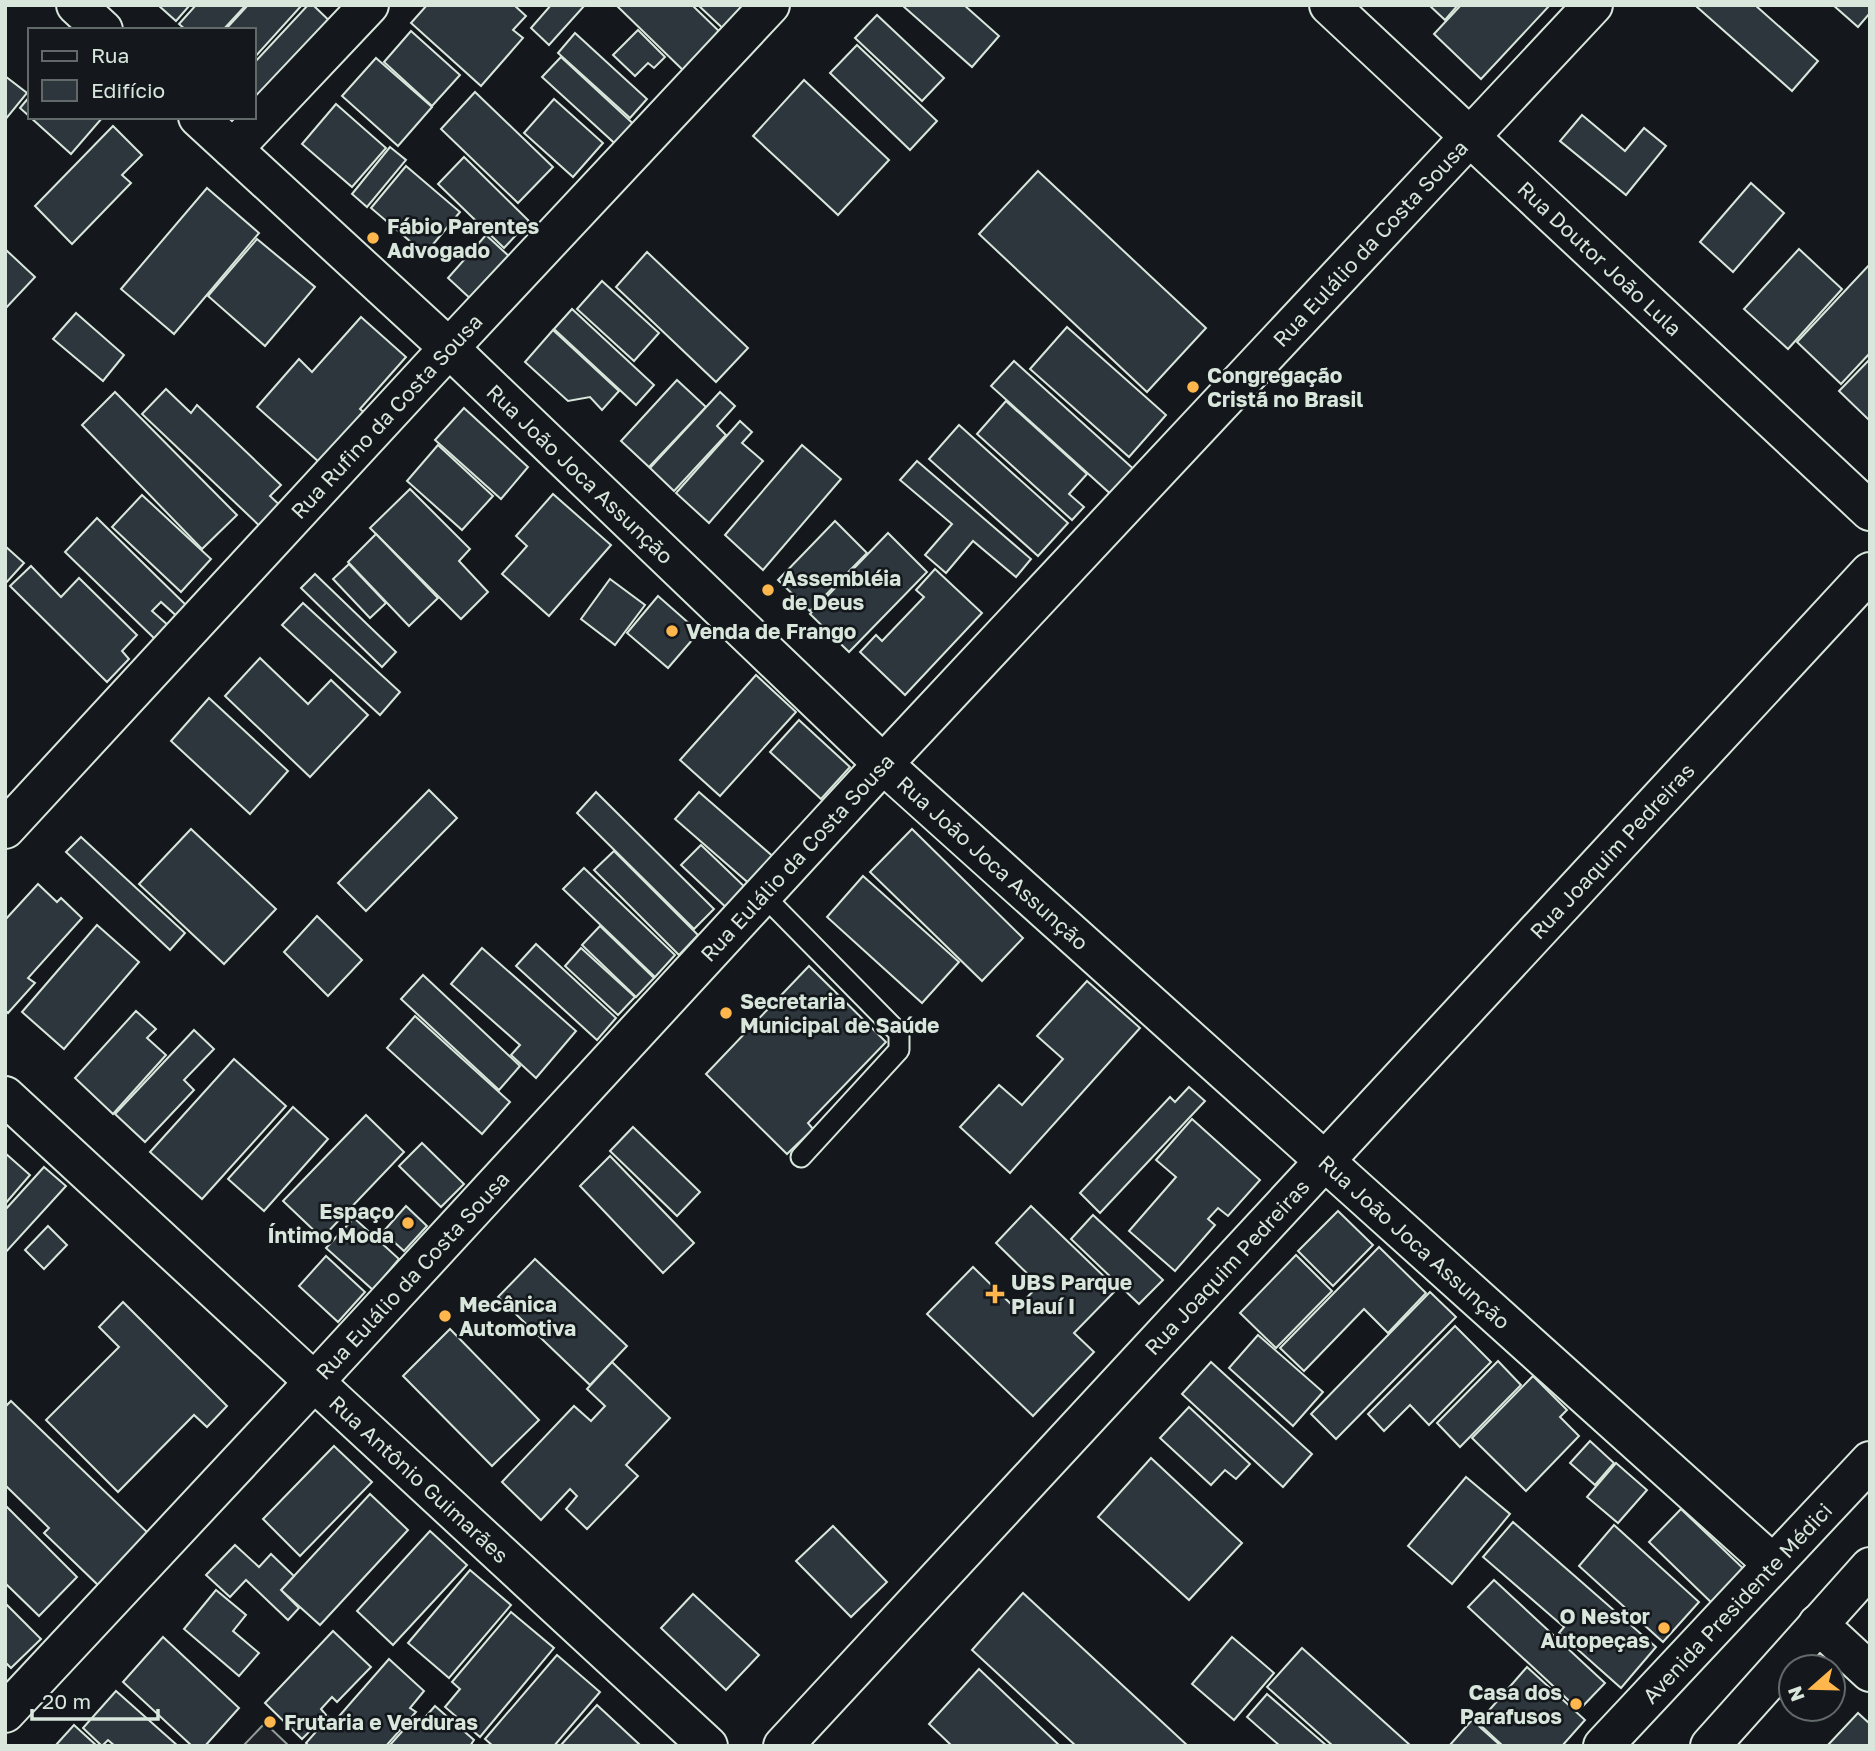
<svg xmlns="http://www.w3.org/2000/svg" width="1875" height="1751" font-family="'Golos Text',sans-serif">
	<rect width="100%" height="100%" fill="#14181c"/>
	<path fill="#202428" stroke="#939e99" stroke-width="2" d="M265 1723 289 1746H243Z"/>
	<g fill="#2c363c" stroke="#d8e6dc" stroke-width="2">
		<path d="M158 5H190L176 21Z"/>
		<path d="M196 5H246L223 30H186L179 24Z"/>
		<path d="M248 5H302L254 58V30H225Z"/>
		<path d="M308 5H313L339 30 268 105 254 91V63Z"/>
		<path d="M427 5H514L526 16 513 30 523 38 481 86 411 23Z"/>
		<path d="M551 5H585L549 45 531 28Z"/>
		<path d="M616 5H692L722 34 690 77Z"/>
		<path d="M698 5H758L731 36Z"/>
		<path d="M964 5 999 36 972 67 903 6Z"/>
		<path d="M1429 5H1458L1445 20Z"/>
		<path d="M1461 5H1550L1481 79 1434 34Z"/>
		<path d="M1698 5H1755L1818 61 1792 91 1697 7Z"/>
		<path d="M1833 5H1870V13L1858 27Z"/>
		<path d="M877 15 944 78 922 101 855 38Z"/>
		<path d="M638 30 665 57 654 68 648 63 635 76 613 55Z"/>
		<path d="M411 31 460 75 432 106 384 62Z"/>
		<path d="M575 33 647 99 630 118 558 53Z"/>
		<path d="M857 45 937 121 910 150 830 73Z"/>
		<path d="M561 57 640 130 622 150 542 77Z"/>
		<path d="M376 58 432 107 398 146 342 96Z"/>
		<path d="M5 76 27 93 5 120Z"/>
		<path d="M804 80 889 160 838 215 753 136Z"/>
		<path d="M475 92 553 167 518 203 441 129Z"/>
		<path d="M30 96V117L20 108Z"/>
		<path d="M554 99 603 143 573 177 524 133Z"/>
		<path d="M336 104 386 148 352 187 302 144Z"/>
		<path d="M1582 115 1625 151 1644 128 1666 146 1626 195 1560 141Z"/>
		<path d="M30 117H103L71 154Z"/>
		<path d="M113 126 142 155 122 175 131 183 72 244 35 206Z"/>
		<path d="M390 147 406 160 367 207 352 194Z"/>
		<path d="M464 157 529 221 504 248 438 184Z"/>
		<path d="M406 166 460 212 425 254 371 208Z"/>
		<path d="M1038 171 1206 328 1147 392 979 234Z"/>
		<path d="M1751 183 1784 213 1733 272 1700 242Z"/>
		<path d="M207 188 259 233 174 334 121 289Z"/>
		<path d="M486 235 512 259 473 301 448 278Z"/>
		<path d="M257 239 315 287 265 346 208 296Z"/>
		<path d="M5 249 35 277 5 309Z"/>
		<path d="M1799 249 1842 289 1788 349 1744 309Z"/>
		<path d="M647 252 748 348 716 382 616 287Z"/>
		<path d="M1870 264V353L1841 384 1797 342Z"/>
		<path d="M602 281 659 333 634 361 577 309Z"/>
		<path d="M572 309 654 385 636 405 554 329Z"/>
		<path d="M76 313 124 355 103 381 53 339Z"/>
		<path d="M361 317 406 357 360 409 373 420 328 470 257 407 299 359 312 372Z"/>
		<path d="M1067 327 1166 415 1129 457 1030 369Z"/>
		<path d="M553 330 619 391 602 410 590 397 568 401 525 362Z"/>
		<path d="M1870 359V421L1839 391Z"/>
		<path d="M1014 361 1137 472 1114 497 991 386Z"/>
		<path d="M677 380 706 407 649 467 621 441Z"/>
		<path d="M166 389 191 413 197 405 281 485 270 496 285 510 265 531 142 414Z"/>
		<path d="M115 392 237 515 202 549 82 425Z"/>
		<path d="M720 392 735 406 717 426 726 435 674 491 650 468Z"/>
		<path d="M1006 401 1087 474 1069 494 1084 507 1072 520 977 434Z"/>
		<path d="M464 408 528 467 501 499 435 440Z"/>
		<path d="M740 421 752 432 742 443 763 461 709 523 676 493Z"/>
		<path d="M959 425 1068 523 1038 556 929 459Z"/>
		<path d="M438 445 493 496 462 530 407 481Z"/>
		<path d="M802 445 841 479 763 570 725 535Z"/>
		<path d="M917 461 1031 559 1016 577 973 541 946 573 925 555 952 524 900 480Z"/>
		<path d="M410 489 470 549 459 561 488 592 461 619 370 528Z"/>
		<path d="M553 494 611 545 549 616 502 574 527 546 516 536Z"/>
		<path d="M142 495 211 559 181 592 112 527Z"/>
		<path d="M97 518 190 609 180 619 161 602 152 611 169 626 156 640 65 552Z"/>
		<path d="M835 521 867 553 810 611 778 580Z"/>
		<path d="M888 533 927 572 849 652 810 614Z"/>
		<path d="M376 534 438 598 409 626 348 562Z"/>
		<path d="M5 546 24 563 5 584Z"/>
		<path d="M349 564 386 603 370 618 333 579Z"/>
		<path d="M31 566 61 597 79 578 137 635 122 651 129 659 107 682 10 586Z"/>
		<path d="M935 569 982 613 905 695 860 652 876 635 882 641 924 597 916 590Z"/>
		<path d="M315 574 396 652 382 667 301 588Z"/>
		<path d="M610 579 645 605 615 645 581 619Z"/>
		<path d="M658 596 699 632 668 668 627 633Z"/>
		<path d="M303 603 400 692 380 715 282 625Z"/>
		<path d="M260 658 308 704 331 680 368 715 310 777 225 696Z"/>
		<path d="M756 675 796 712 720 796 680 760Z"/>
		<path d="M209 698 288 771 250 814 171 741Z"/>
		<path d="M799 720 850 767 821 799 770 752Z"/>
		<path d="M429 790 457 818 366 911 338 883Z"/>
		<path d="M596 792 714 909 694 929 577 813Z"/>
		<path d="M699 792 776 859 752 886 675 819Z"/>
		<path d="M191 829 276 909 224 964 139 884Z"/>
		<path d="M912 829 1023 938 982 981 870 872Z"/>
		<path d="M81 837 185 933 170 950 66 852Z"/>
		<path d="M701 845 750 892 731 912 681 865Z"/>
		<path d="M614 851 698 935 679 955 594 870Z"/>
		<path d="M584 868 675 955 655 977 563 889Z"/>
		<path d="M863 876 959 962 922 1003 827 917Z"/>
		<path d="M38 884 57 902 61 898 82 918 28 978 35 983 8 1013 5 1010V920Z"/>
		<path d="M317 916 362 960 328 996 284 952Z"/>
		<path d="M97 925 139 962 64 1049 22 1012Z"/>
		<path d="M600 926 654 978 636 997 582 945Z"/>
		<path d="M536 944 616 1018 597 1040 516 966Z"/>
		<path d="M482 948 576 1031 536 1078 511 1055 520 1045 451 984Z"/>
		<path d="M581 948 635 997 618 1015 565 966Z"/>
		<path d="M809 966 886 1042 808 1123 813 1129 787 1154 706 1074Z"/>
		<path d="M423 975 520 1066 499 1090 401 999Z"/>
		<path d="M1087 981 1140 1028 1010 1173 960 1127 999 1085 1022 1105 1063 1059 1037 1036Z"/>
		<path d="M136 1011 156 1029 147 1038 166 1055 113 1114 75 1078Z"/>
		<path d="M415 1016 510 1102 482 1134 387 1048Z"/>
		<path d="M194 1030 214 1049 184 1080 194 1090 145 1142 115 1114Z"/>
		<path d="M234 1059 286 1106 202 1199 150 1152Z"/>
		<path d="M1189 1087 1205 1101 1100 1213 1080 1193 1170 1097 1175 1102Z"/>
		<path d="M293 1107 328 1139 264 1211 228 1179Z"/>
		<path d="M366 1115 404 1152 322 1238 283 1201Z"/>
		<path d="M1192 1119 1260 1180 1228 1216 1218 1208 1208 1219 1215 1225 1175 1271 1129 1231 1176 1177 1156 1160Z"/>
		<path d="M633 1127 700 1192 677 1216 610 1151Z"/>
		<path d="M422 1143 464 1184 441 1207 399 1166Z"/>
		<path d="M5 1153 30 1175 5 1204Z"/>
		<path d="M610 1156 694 1243 663 1273 580 1186Z"/>
		<path d="M44 1167 66 1186 5 1253V1210Z"/>
		<path d="M406 1206 427 1226 404 1251 383 1232Z"/>
		<path d="M1031 1206 1117 1289 1074 1333 1094 1352 1033 1416 927 1314 973 1267 1016 1309 1039 1285 996 1243Z"/>
		<path d="M1338 1211 1373 1245 1333 1286 1298 1251Z"/>
		<path d="M1093 1215 1163 1280 1139 1304 1071 1239Z"/>
		<path d="M354 1218 399 1259 373 1290 326 1248Z"/>
		<path d="M48 1226 67 1245 44 1269 25 1250Z"/>
		<path d="M1379 1247 1426 1293 1388 1333 1364 1309 1304 1371 1280 1348Z"/>
		<path d="M1296 1255 1332 1291 1276 1348 1240 1313Z"/>
		<path d="M326 1256 365 1292 338 1322 299 1286Z"/>
		<path d="M535 1259 627 1346 590 1385 498 1297Z"/>
		<path d="M1430 1292 1456 1317 1336 1439 1311 1414Z"/>
		<path d="M123 1302 227 1406 207 1427 194 1415 118 1492 46 1420 119 1347 99 1327Z"/>
		<path d="M1455 1326 1491 1362 1429 1425 1410 1405 1384 1431 1368 1414Z"/>
		<path d="M450 1329 539 1420 492 1466 403 1376Z"/>
		<path d="M1258 1335 1323 1392 1293 1426 1229 1368Z"/>
		<path d="M1498 1361 1521 1385 1460 1447 1437 1423Z"/>
		<path d="M612 1362 670 1418 626 1465 638 1476 587 1529 566 1509 577 1496 570 1489 541 1520 502 1482 574 1406 591 1421 605 1406 587 1389Z"/>
		<path d="M1211 1362 1312 1454 1283 1487 1182 1394Z"/>
		<path d="M1533 1376 1567 1410 1560 1417 1579 1436 1526 1491 1472 1438Z"/>
		<path d="M11 1401 149 1534 99 1586 44 1533 49 1528 5 1485V1407Z"/>
		<path d="M1189 1407 1250 1464 1236 1479 1225 1470 1211 1485 1160 1438Z"/>
		<path d="M1590 1441 1614 1463 1595 1485 1570 1463Z"/>
		<path d="M334 1446 372 1482 300 1556 263 1519Z"/>
		<path d="M1151 1458 1242 1543 1189 1600 1098 1517Z"/>
		<path d="M1616 1463 1647 1490 1618 1523 1587 1497Z"/>
		<path d="M1466 1477 1510 1514 1452 1584 1408 1546Z"/>
		<path d="M370 1494 408 1530 320 1625 281 1590Z"/>
		<path d="M5 1505 77 1577 39 1616 5 1583Z"/>
		<path d="M1681 1509 1749 1574 1717 1608 1649 1542Z"/>
		<path d="M1513 1522 1656 1647 1621 1688 1559 1633 1564 1627 1483 1557Z"/>
		<path d="M1614 1525 1699 1602 1663 1642 1579 1566Z"/>
		<path d="M833 1526 887 1582 851 1617 796 1561Z"/>
		<path d="M430 1531 467 1565 393 1645 357 1611Z"/>
		<path d="M235 1545 259 1567 271 1554 294 1576 281 1590 299 1608 288 1620 246 1580 230 1597 206 1575Z"/>
		<path d="M470 1570 511 1605 449 1678 408 1643Z"/>
		<path d="M1494 1580 1605 1683 1579 1710 1468 1607Z"/>
		<path d="M216 1590 246 1615 233 1631 259 1653 239 1676 184 1629Z"/>
		<path d="M1023 1593 1188 1746H1076L972 1650Z"/>
		<path d="M693 1594 759 1655 726 1690 661 1628Z"/>
		<path d="M5 1603 41 1639 11 1668 5 1662Z"/>
		<path d="M511 1612 554 1648 480 1737 445 1707 460 1689 452 1682Z"/>
		<path d="M333 1631 371 1667 337 1702 332 1697 321 1709 326 1715 302 1739 265 1703Z"/>
		<path d="M163 1637 239 1708 205 1746H192L123 1682Z"/>
		<path d="M1232 1637 1274 1673 1234 1720 1192 1684Z"/>
		<path d="M1302 1648 1411 1746H1333L1267 1687Z"/>
		<path d="M557 1655 600 1692 554 1746H493L485 1739Z"/>
		<path d="M389 1659 424 1691 410 1708 416 1712 386 1746H309L306 1743 329 1717 334 1722Z"/>
		<path d="M1527 1667 1585 1720 1562 1746H1503L1478 1723Z"/>
		<path d="M979 1669 1060 1746H952L929 1724Z"/>
		<path d="M116 1691 178 1746H115L108 1740 102 1746 83 1728Z"/>
		<path d="M1267 1694 1327 1746H1280L1247 1717Z"/>
		<path d="M597 1705 640 1745V1746H560Z"/>
		<path d="M435 1706 474 1740 470 1746H389L407 1726 413 1731Z"/>
		<path d="M1858 1713 1870 1724V1746H1827Z"/>
		<path d="M1472 1720 1501 1746H1449Z"/>
		<path d="M74 1725 97 1746H55Z"/>
	</g>
	<g fill="none" stroke-linecap="round" stroke-linejoin="round">
		<defs>
			<path id="service" d="M763 895 899 1033V1050L801 1157"/>
			<g id="minor">
				<path d="M76 5 103 30"/>
				<path id="s1" d="M1329 5 1870 511"/>
				<path id="s2" d="M198 117 449 348 883 764 1773 1564"/>
				<path d="M233 149 369 5"/>
				<path id="s3" d="M5 829 449 348 770 5"/>
				<path id="s4" d="M5 1096 708 1746"/>
				<path d="M1818 1624 1870 1672"/>
				<path id="s5" d="M5 1713 314 1382 883 764 1593 5"/>
				<path id="s6" d="M783 1746 1870 572"/>
			</g>
			<g id="primary">
				<path id="s7" d="M1603 1746 1870 1461"/>
				<path d="M1710 1746 1870 1567"/>
			</g>
		</defs>
		<use href="#service" stroke="#d8e6dc" stroke-width="23"/>
		<use href="#minor" stroke="#d8e6dc" stroke-width="42"/>
		<use href="#primary" stroke="#d8e6dc" stroke-width="42"/>
		<use href="#service" stroke="#14181c" stroke-width="19"/>
		<use href="#minor" stroke="#14181c" stroke-width="38"/>
		<use href="#primary" stroke="#14181c" stroke-width="38"/>
	</g>
	<g fill="#ffb74d" stroke="#14181c" stroke-width="2.5">
		<circle cx="373" cy="238" r="7"/>
		<circle cx="1193" cy="387" r="7"/>
		<circle cx="768" cy="590" r="7"/>
		<circle cx="672" cy="631" r="7"/>
		<circle cx="726" cy="1013" r="7"/>
		<circle cx="408" cy="1223" r="7"/>
		<path d="M991.5 1283.5h7v7h7v7h-7v7h-7v-7h-7v-7h7z"/>
		<circle cx="445" cy="1316" r="7"/>
		<circle cx="1664" cy="1628" r="7"/>
		<circle cx="1576" cy="1704" r="7"/>
		<circle cx="270" cy="1722" r="7"/>
	</g>
	<g text-anchor="middle" dominant-baseline="central" stroke-width="5" stroke-linejoin="round" paint-order="stroke">
		<g font-size="21" font-weight="bold" fill="#d8e6dc" stroke="#14181c" text-anchor="start">
			<text x="387" y="226">Fábio Parentes<tspan x="387" dy="24">Advogado</tspan></text>
			<text x="1207" y="375">Congregação<tspan x="1207" dy="24">Cristã no Brasil</tspan></text>
			<text x="782" y="578">Assembléia<tspan x="782" dy="24">de Deus</tspan></text>
			<text x="686" y="631">Venda de Frango</text>
			<text x="740" y="1001">Secretaria<tspan x="740" dy="24">Municipal de Saúde</tspan></text>
			<text x="394" y="1211" text-anchor="end">Espaço<tspan x="394" dy="24">Íntimo Moda</tspan></text>
			<text x="1011" y="1282">UBS Parque<tspan x="1011" dy="24">PIauí I</tspan></text>
			<text x="459" y="1304">Mecânica<tspan x="459" dy="24">Automotiva</tspan></text>
			<text x="1650" y="1616" text-anchor="end">O Nestor<tspan x="1650" dy="24">Autopeças</tspan></text>
			<text x="1562" y="1692" text-anchor="end">Casa dos<tspan x="1562" dy="24">Parafusos</tspan></text>
			<text x="284" y="1722">Frutaria e Verduras</text>
		</g>
		<g font-size="21" fill="#d8e6dc" stroke="#14181c">
			<text stroke="none"><textPath href="#s5" startOffset="2006">Rua Eulálio da Costa Sousa</textPath></text>
			<text stroke="none"><textPath href="#s1" startOffset="371">Rua Doutor João Lula</textPath></text>
			<text stroke="none"><textPath href="#s3" startOffset="562">Rua Rufino da Costa Sousa</textPath></text>
			<text stroke="none"><textPath href="#s2" startOffset="523">Rua João Joca Assunção</textPath></text>
			<text stroke="none"><textPath href="#s6" startOffset="1220">Rua Joaquim Pedreiras</textPath></text>
			<text stroke="none"><textPath href="#s5" startOffset="1166">Rua Eulálio da Costa Sousa</textPath></text>
			<text stroke="none"><textPath href="#s2" startOffset="1090">Rua João Joca Assunção</textPath></text>
			<text stroke="none"><textPath href="#s2" startOffset="1657">Rua João Joca Assunção</textPath></text>
			<text stroke="none"><textPath href="#s6" startOffset="653">Rua Joaquim Pedreiras</textPath></text>
			<text stroke="none"><textPath href="#s5" startOffset="598">Rua Eulálio da Costa Sousa</textPath></text>
			<text stroke="none"><textPath href="#s4" startOffset="564">Rua Antônio Guimarães</textPath></text>
			<text stroke="none"><textPath href="#s7" startOffset="196">Avenida Presidente Médici</textPath></text>
		</g>
	</g>
	<rect width="1875" height="1751" fill="none" stroke="#d8e6dc" stroke-width="14"/>
	<rect x="28" y="28" width="228" height="91" fill="#14181c" stroke="#626a69" stroke-width="2"/>
	<rect x="42" y="51" width="35" height="10" fill="#14181c" stroke="#626a69" stroke-width="2"/>
	<text x="91" y="63" font-size="21" fill="#d8e6dc">Rua</text>
	<rect x="42" y="80" width="35" height="21" fill="#2c363c" stroke="#626a69" stroke-width="2"/>
	<text x="91" y="98" font-size="21" fill="#d8e6dc">Edifício</text>
	<g transform="translate(1812 1688) rotate(250)"><circle r="33" fill="#14181c" stroke="#626a69" stroke-width="2"/>
	<path d="M0-5L12 26L0 18L-12 26Z" fill="#ffb74d"/>
	<text y="-10" font-size="19" font-weight="bold" text-anchor="middle" fill="#d8e6dc">N</text>
	</g>
	<path d="M32 1709v10h126v-10" fill="none" stroke="#d8e6dc" stroke-width="3.5"/>
	<text x="42" y="1709" font-size="21" fill="#d8e6dc" stroke="#14181c" stroke-width="5" paint-order="stroke">20 m</text>
</svg>
